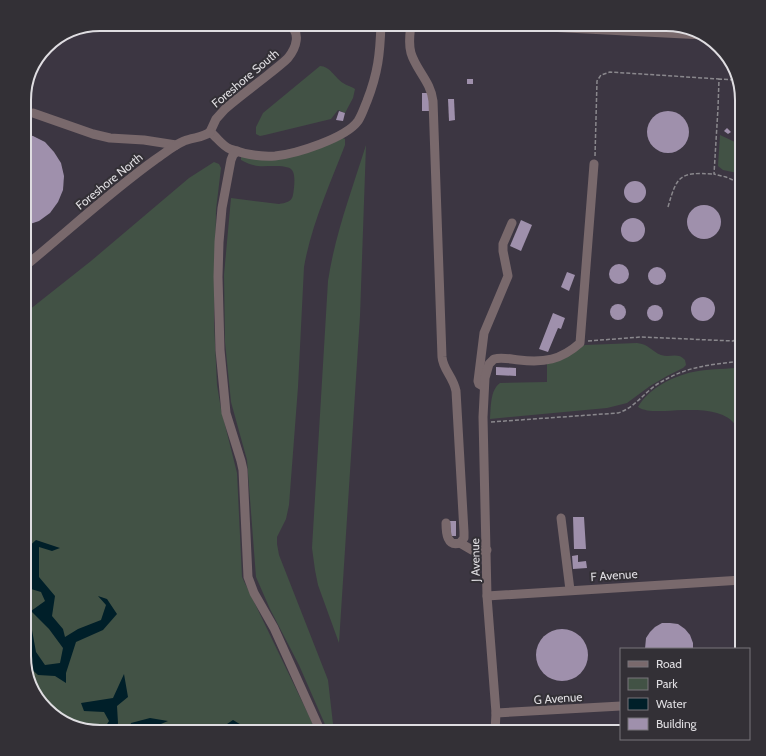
<svg xmlns="http://www.w3.org/2000/svg" width="766" height="756" font-family="Cabin,sans-serif">
	<rect width="100%" height="100%" fill="#333036"/>
	<path fill="#3c3642" d="M100 24H670L699 32 723 50 742 100V649H621V732H252L24 486V95L32 66 50 43Z"/>
	<g fill="#425245">
		<path d="M320 66C330 66 335 78 343 83 347 86 351 86 355 89L353 98 345 113 338 110 331 119 265 135 260 136 256 134V127L263 113Z"/>
		<path d="M720 135 735 142 742 147V174L723 170 718 166Z"/>
		<path d="M341 137 345 139V145C330 184 311 226 304 267L298 387 289 505 286 519 277 537V544L279 555 328 680 333 724 332 730 330 732 327 729 299 665 270 609 256 577 247 460 231 402 225 342 224 275 231 198 279 204C285 203 292 202 293 195 294 189 296 175 292 170 287 164 266 167 258 166 252 165 246 163 241 160V156L257 157Z"/>
		<path d="M366 145 360 316 339 643 318 585 315 570 312 548 328 281C335 234 352 190 366 145Z"/>
		<path d="M214 162 219 164 221 168 216 210 214 323 217 385 221 409 237 473 242 577 311 720 316 732H100L71 726 43 706 24 656V314L91 261 189 178Z"/>
		<path d="M637 343C649 344 651 351 661 355 670 358 678 352 685 360L686 365 683 368 667 376 650 386 627 403 607 408 490 419C491 407 490 390 500 383L547 382V362L585 345Z"/>
		<path d="M737 368 742 369V436L740 435C739 432 738 429 736 426 724 406 686 410 665 411 656 411 646 412 638 407 648 389 673 376 693 372 707 369 722 369 737 368Z"/>
	</g>
	<g fill="#001f29">
		<path d="M36 540 60 548 52 551 39 547V577L55 596 52 616 63 629 65 637 78 629 101 620 106 605 98 596 107 599 117 614 103 630 76 642 66 673V683L55 676 38 675 27 665 24 656V624L32 630 36 652 45 665 60 663 63 648 49 629 31 611 45 601 41 592 31 589 26 560V549Z"/>
		<path d="M124 674 128 697 117 706 118 723 116 732H102L109 721 104 712 84 711 81 703 113 698Z"/>
		<path d="M150 718 168 721 142 732H128L131 723Z"/>
		<path d="M233 720 253 732H223L224 726Z"/>
	</g>
	<g fill="#9f90ac">
		<rect x="467" y="79" width="6" height="5"/>
		<rect x="422" y="93" width="8" height="18"/>
		<path d="M448 99H454L455 120 449 121Z"/>
		<circle cx="668" cy="132" r="21"/>
		<path d="M339 111 345 113 343 121 336 120Z"/>
		<path d="M727 128 731 132 728 134 724 131Z"/>
		<path d="M24 134 33 136 45 142 54 152 61 163 64 176 63 190 58 202 50 213 39 221 24 226Z"/>
		<circle cx="635" cy="192" r="11"/>
		<circle cx="704" cy="222" r="17"/>
		<circle cx="633" cy="230" r="12"/>
		<path d="M521 220 532 225 521 251 510 246Z"/>
		<circle cx="619" cy="274" r="10"/>
		<circle cx="657" cy="276" r="9"/>
		<path d="M567 272 575 275 569 291 561 287Z"/>
		<circle cx="703" cy="309" r="12"/>
		<circle cx="618" cy="312" r="8"/>
		<circle cx="655" cy="313" r="8"/>
		<path d="M553 313 565 318 561 329 558 328 548 352 539 349Z"/>
		<path d="M496 367 516 368V376L496 375Z"/>
		<path d="M742 511V539L737 531V524L738 517Z"/>
		<path d="M573 517H584L586 549H574Z"/>
		<path d="M450 521H456V536H451Z"/>
		<path d="M578 555V562L586 561 587 568 573 569 572 556Z"/>
		<path d="M662 623H670L678 624 685 629 690 635 693 643V649H645L646 638 650 632 655 627Z"/>
		<circle cx="562" cy="655" r="26"/>
	</g>
	<g fill="none" stroke-linecap="round" stroke-linejoin="round">
		<g stroke="#8a888d" stroke-width="1.5" stroke-dasharray="4 2" stroke-linecap="butt">
			<path d="M734 80 719 79 718 108 714 174 726 177 742 184"/>
			<path d="M595 156 597 81 601 75 610 72 719 79"/>
			<path d="M668 207C677 175 680 172 713 174"/>
			<path d="M588 341 641 337 733 341 739 338 742 330"/>
			<path d="M491 422 618 413C634 408 643 394 656 385 686 366 708 365 742 361"/>
		</g>
		<g stroke="#79696c" stroke-width="9">
			<path d="M411 24C410 34 408 43 411 53 416 70 431 82 433 101L442 357C443 370 453 376 456 391L464 532V538L460 543 472 550H487"/>
			<path d="M491 24 704 35"/>
			<path d="M33 113 93 134 110 138 144 140 176 145"/>
			<path d="M210 132C217 137 222 146 230 149 244 154 261 157 275 156 296 154 346 138 358 121 362 115 364 108 367 101 378 73 380 54 381 24"/>
			<path d="M210 132 216 119 225 109C239 97 254 86 269 74 275 69 282 64 288 58 296 48 302 32 288 24"/>
			<path d="M237 151 233 155 231 160 222 208 219 242 218 277 220 350 226 413 241 461 243 470 248 577 254 593 274 628 321 732"/>
			<path d="M24 267C68 231 110 192 156 159 165 153 174 145 184 141 193 137 203 138 210 132"/>
			<path d="M484 387 479 384 478 381 484 333 508 276 503 251V244L512 223"/>
			<path d="M561 518 570 590"/>
			<path d="M446 523C446 533 447 547 460 543"/>
			<path d="M487 596 742 580"/>
			<path d="M496 713 621 706"/>
			<path d="M495 732 496 713 487 596 483 417 485 378 489 364 494 359C502 357 510 359 519 360 544 363 561 360 580 343L594 164"/>
		</g>
	</g>
	<g text-anchor="middle" dominant-baseline="central" stroke-width="4" stroke-linejoin="round" paint-order="stroke">
		<g font-size="12" fill="#dfdde1" stroke="#333036">
			<text transform="translate(245 78) rotate(-40)">Foreshore South</text>
			<text transform="translate(109 181) rotate(-39)">Foreshore North</text>
			<text transform="translate(475 560) rotate(-91)">J Avenue</text>
			<text transform="translate(614 575) rotate(-4)">F Avenue</text>
			<text transform="translate(558 698) rotate(-4)">G Avenue</text>
		</g>
	</g>
	<path d="M0 0H766V756H0ZM100 31H666A69 69 0 0 1 735 100V656A69 69 0 0 1 666 725H100A69 69 0 0 1 31 656V100A69 69 0 0 1 100 31Z" fill="#333036" fill-rule="evenodd"/>
	<path fill="none" stroke="#dfdde1" stroke-width="2" d="M100 31H666A69 69 0 0 1 735 100V656A69 69 0 0 1 666 725H100A69 69 0 0 1 31 656V100A69 69 0 0 1 100 31Z"/>
	<rect x="620" y="648" width="130" height="92" fill="#333036" stroke="#78757a"/>
	<rect x="628" y="661" width="20" height="6" fill="#79696c" stroke="#78757a"/>
	<text x="656" y="668" font-size="12" fill="#dfdde1">Road</text>
	<rect x="628" y="678" width="20" height="12" fill="#425245" stroke="#78757a"/>
	<text x="656" y="688" font-size="12" fill="#dfdde1">Park</text>
	<rect x="628" y="698" width="20" height="12" fill="#001f29" stroke="#78757a"/>
	<text x="656" y="708" font-size="12" fill="#dfdde1">Water</text>
	<rect x="628" y="718" width="20" height="12" fill="#9f90ac" stroke="#78757a"/>
	<text x="656" y="728" font-size="12" fill="#dfdde1">Building</text>
</svg>
